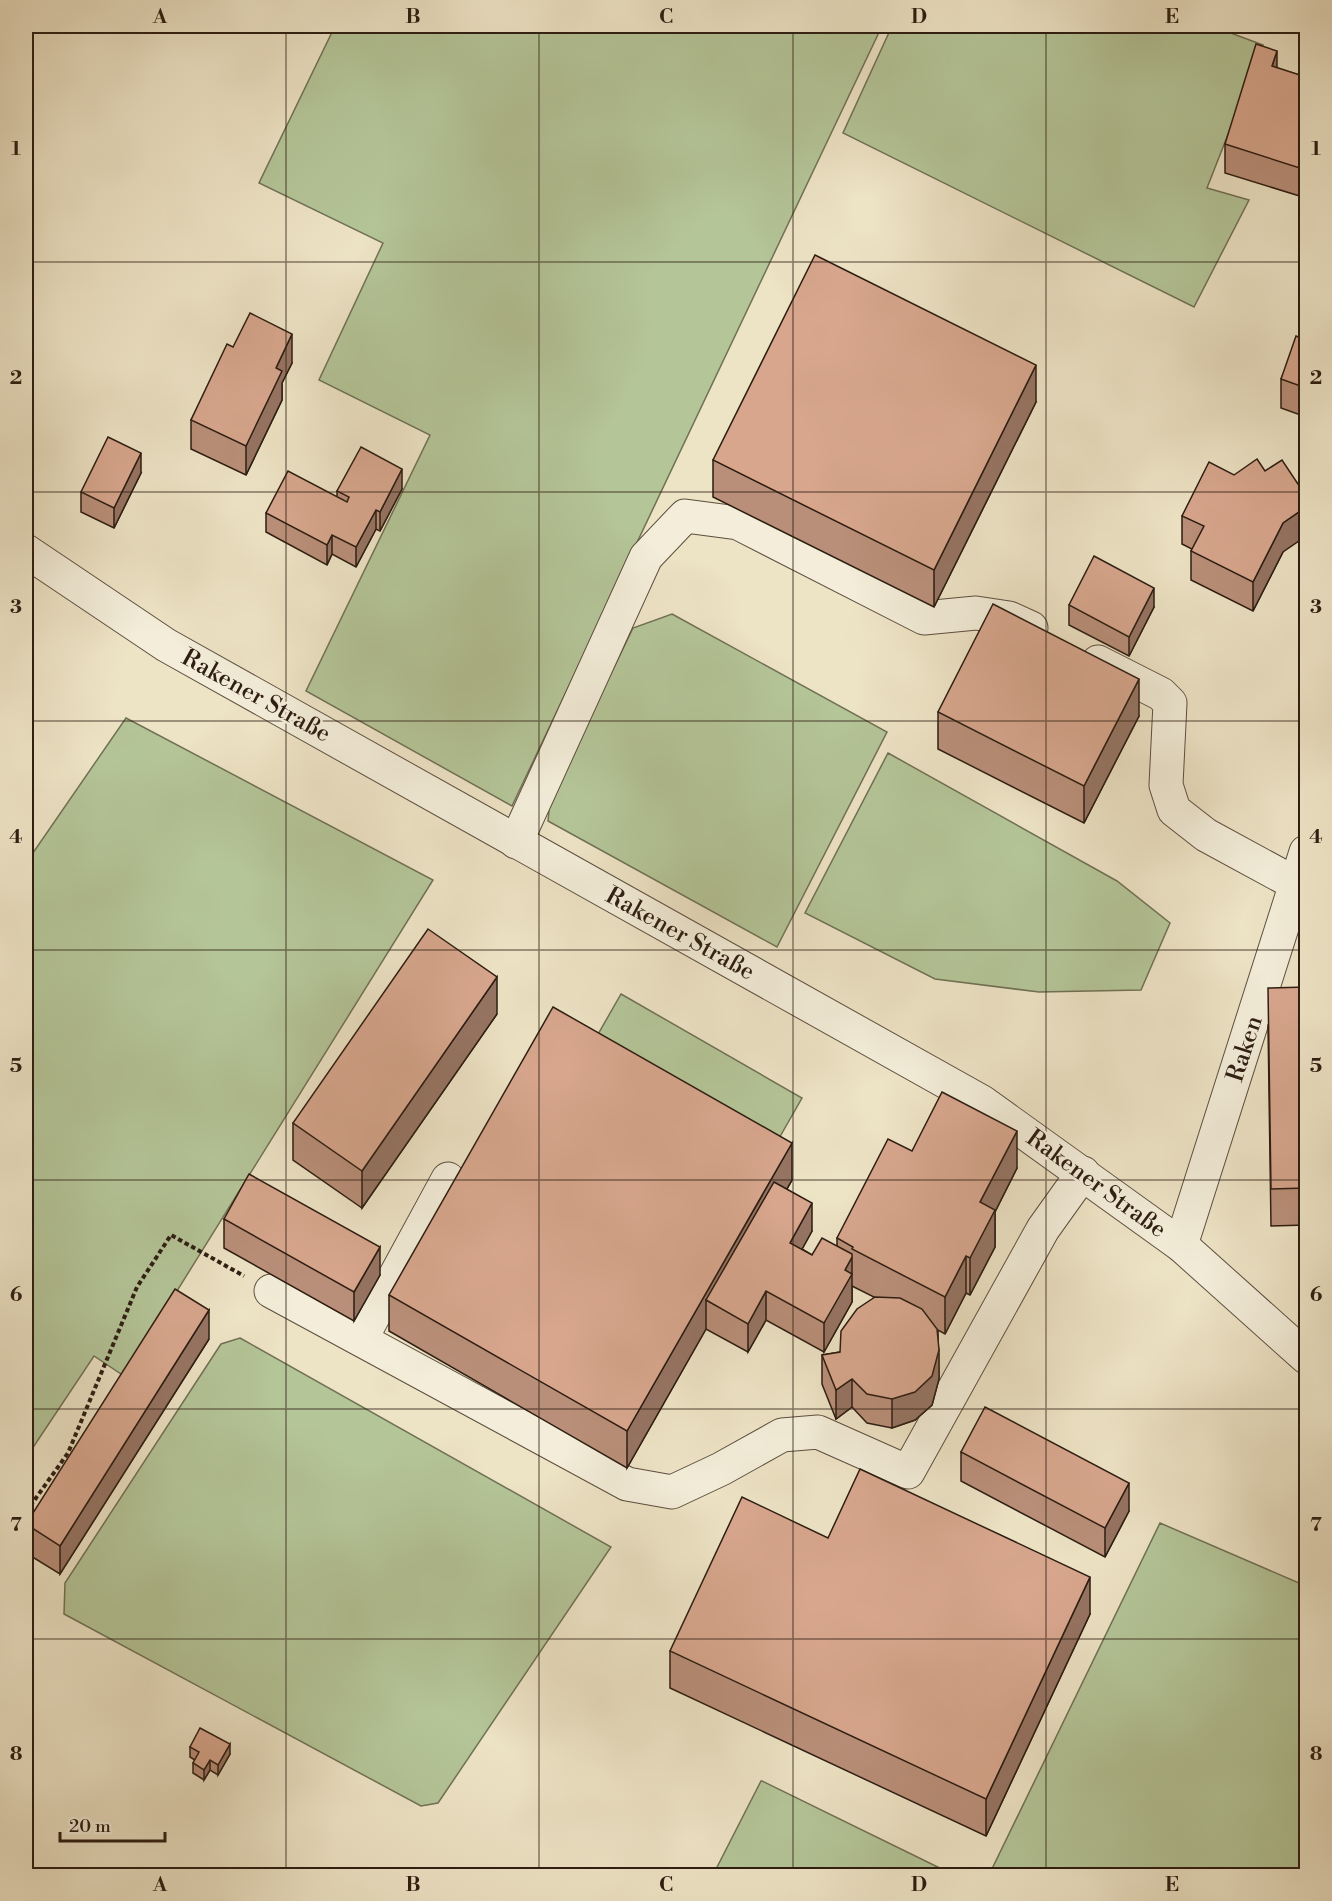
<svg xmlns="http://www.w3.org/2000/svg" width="1332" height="1901" font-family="'Libre Bodoni',serif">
	<rect width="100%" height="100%" fill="#ede3c5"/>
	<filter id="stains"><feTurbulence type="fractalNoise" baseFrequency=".00333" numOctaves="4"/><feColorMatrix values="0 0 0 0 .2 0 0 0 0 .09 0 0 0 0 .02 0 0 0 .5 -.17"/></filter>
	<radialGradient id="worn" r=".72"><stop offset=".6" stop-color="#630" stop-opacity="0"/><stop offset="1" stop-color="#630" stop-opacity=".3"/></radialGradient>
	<g fill="#b4c598" stroke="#707155" stroke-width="1.5">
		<path d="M335 26H882L512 806 306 691 430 435 319 380 383 243 259 183Z"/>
		<path d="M892 26H1212L1263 45 1207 188 1249 200 1194 307 843 133Z"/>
		<path d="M672 614 887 732 777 947 548 821 550 800 633 628Z"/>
		<path d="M126 718 433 880 124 1376 94 1356 26 1458V863Z"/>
		<path d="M888 753 1117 881 1170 923 1141 990 1039 992 935 979 805 913Z"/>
		<path d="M621 994 802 1098 766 1161 585 1057Z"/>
		<path d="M240 1338 611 1547 438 1803 421 1806 64 1614 65 1583 221 1344Z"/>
		<path d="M1160 1523 1306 1586V1875H989Z"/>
		<path d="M761 1781H762L954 1875H713Z"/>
	</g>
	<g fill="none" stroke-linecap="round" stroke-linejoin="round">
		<defs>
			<g id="minor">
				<path d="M26 551 166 645 982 1102 1181 1245 1306 1357"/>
				<path d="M1098 662 1161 694 1170 703 1166 785 1174 810 1206 835 1298 885"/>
				<path d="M516 842 646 557 685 516 738 523 924 618 976 613 1009 618 1031 628"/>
				<path d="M1181 1245 1306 852"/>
				<path d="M271 1291 627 1484 672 1492 721 1469 782 1435 818 1432 908 1472 1043 1229 1083 1173"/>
				<path d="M361 1339 448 1179"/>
			</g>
		</defs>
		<use href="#minor" stroke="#5d4e3f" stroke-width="35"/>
		<path stroke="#2d1d12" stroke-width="4" stroke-dasharray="4.5 3" stroke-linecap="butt" d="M26 1512 68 1453 137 1287 171 1235 244 1276"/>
		<use href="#minor" stroke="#f3edd9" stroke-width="33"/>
	</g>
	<g fill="#b98f79" stroke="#2d1d12" stroke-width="1.5">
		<path d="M1277 68 1306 77V198L1225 173V144Z"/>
		<path d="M1299 303H1306V417L1281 408V379L1299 337Z"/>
		<path d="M233 347 292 363 282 383V400L246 475 191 449V420Z"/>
		<path d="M1036 402 934 607 713 497V460Z"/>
		<path d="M1265 471 1283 552 1253 611 1191 580V551L1192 549 1182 544V516L1234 475Z"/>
		<path d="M141 473 114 528 81 512V492Z"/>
		<path d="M402 489 380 531 376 529 356 567 332 554 327 565 266 532V513L337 497V491Z"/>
		<path d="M1069 605 1154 607 1129 656 1069 625Z"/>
		<path d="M938 712 1139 716 1084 823 938 749Z"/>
		<path d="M1306 987V1225L1271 1226 1268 1025Z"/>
		<path d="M497 1014 362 1208 293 1160V1123Z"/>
		<path d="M912 1151 1017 1168 995 1212V1247L970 1295 966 1293 945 1334 938 1330 939 1379 932 1405 915 1420 892 1428 867 1423 852 1407 836 1419 822 1384V1355L840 1352 874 1297 852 1286V1302L824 1352 766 1320 748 1352 706 1329 627 1468 389 1331V1295L792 1180 787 1189 812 1231 802 1249 812 1255 837 1246V1238Z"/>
		<path d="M224 1219 380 1275 354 1321 224 1248Z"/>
		<path d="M209 1339 60 1574 26 1553V1524Z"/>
		<path d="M961 1452 1129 1511 1105 1557 961 1481Z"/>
		<path d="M828 1538 1090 1614 986 1836 670 1688V1651Z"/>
		<path d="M190 1747 230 1754 218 1775 210 1770 204 1780 193 1773V1763L195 1760 190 1757Z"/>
	</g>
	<g fill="#967463" stroke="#2d1d12" stroke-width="1.5">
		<path d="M1277 51V79L1272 66Z"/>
		<path d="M292 334V363L282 383V400L246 475V446L276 368Z"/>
		<path d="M1036 365V402L934 607V570Z"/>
		<path d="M141 453V473L114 528V508Z"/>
		<path d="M402 469V489L380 531V512Z"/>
		<path d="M1306 507V536L1283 552 1253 611V582L1283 523Z"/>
		<path d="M376 510V529L356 567V547Z"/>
		<path d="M332 535V554L327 565V545Z"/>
		<path d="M1154 588V607L1129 656V637Z"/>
		<path d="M1139 679V716L1084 823V786Z"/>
		<path d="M497 977V1014L362 1208V1171Z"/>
		<path d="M1017 1131V1168L995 1212V1247L970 1295V1258L980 1202Z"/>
		<path d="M792 1143V1180L719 1307 706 1300V1329L627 1468V1431Z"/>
		<path d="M812 1203V1231L790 1271V1243Z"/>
		<path d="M380 1247V1275L354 1321V1292Z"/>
		<path d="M966 1256V1293L945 1334V1297Z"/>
		<path d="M852 1257V1302L824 1352V1323L845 1270Z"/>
		<path d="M766 1291V1320L748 1352V1324Z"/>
		<path d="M209 1310V1339L60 1574V1546Z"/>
		<path d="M939 1350V1379L932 1405 915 1420 892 1428V1399Z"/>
		<path d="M852 1379V1407L836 1419V1390Z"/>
		<path d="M1129 1483V1511L1105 1557V1528Z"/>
		<path d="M1090 1577V1614L986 1836V1799Z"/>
		<path d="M230 1744V1754L218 1775V1765Z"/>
		<path d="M210 1760V1770L204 1780V1770Z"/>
	</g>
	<g fill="#d7a68d" stroke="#2d1d12" stroke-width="1.5">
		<path d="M1256 44 1277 51 1272 66 1306 77V170L1225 144Z"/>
		<path d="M815 255 1036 365 934 570 713 460Z"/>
		<path d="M1299 303H1306V324L1299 325Z"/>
		<path d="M250 313 292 334 276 368 282 371 246 446 191 420 227 344 233 347Z"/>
		<path d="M1296 336 1306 340V388L1281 379Z"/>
		<path d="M108 437 141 453 114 508 81 492Z"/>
		<path d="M361 447 402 469 380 512 376 510 356 547 332 535 327 545 266 513 288 471 347 502 349 497 337 491Z"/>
		<path d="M1257 459 1265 471 1282 460 1306 496V507L1283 523 1253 582 1191 551 1204 526 1182 516 1209 462 1234 475Z"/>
		<path d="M1094 556 1154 588 1129 637 1069 605Z"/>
		<path d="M993 604 1139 679 1084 786 938 712Z"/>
		<path d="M428 929 497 977 362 1171 293 1123Z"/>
		<path d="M1306 987V1188L1271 1189 1268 988Z"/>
		<path d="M553 1007 792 1143 627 1431 389 1295Z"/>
		<path d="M942 1092 1017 1131 980 1202 995 1210 970 1258 966 1256 945 1297 852 1249 853 1247 837 1238 888 1139 912 1151Z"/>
		<path d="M249 1174 380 1247 354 1292 224 1219Z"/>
		<path d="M774 1182 812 1203 790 1243 812 1255 822 1238 852 1254V1257L845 1270 852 1274 824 1323 766 1291 748 1324 706 1300Z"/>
		<path d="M175 1289 209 1310 60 1546 26 1524Z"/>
		<path d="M875 1297 900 1298 922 1309 937 1329 939 1350 932 1376 915 1392 892 1399 867 1394 852 1379 836 1390 822 1355 840 1352 841 1331 857 1309Z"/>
		<path d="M985 1407 1129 1483 1105 1528 961 1452Z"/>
		<path d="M860 1469 1090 1577 986 1799 670 1651 742 1497 828 1538Z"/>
		<path d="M200 1728 230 1744 218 1765 210 1760 204 1770 193 1763 199 1752 190 1747Z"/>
		<path d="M483 1868 499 1875H480Z"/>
	</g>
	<path fill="none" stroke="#2d1d12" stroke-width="1.5" stroke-opacity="0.55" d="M286 26V1876M539 26V1876M793 26V1876M1046 26V1876M26 262H1306M26 492H1306M26 721H1306M26 950H1306M26 1180H1306M26 1409H1306M26 1639H1306"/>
	<g text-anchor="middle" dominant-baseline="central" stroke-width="5" stroke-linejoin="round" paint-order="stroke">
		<g font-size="24" fill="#2d1d12" stroke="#f3edd9">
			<text transform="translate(256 696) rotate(29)">Rakener Straße</text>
			<text transform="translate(680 934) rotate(29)">Rakener Straße</text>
			<text transform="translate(1245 1049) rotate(-72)">Raken</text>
			<text transform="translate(1096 1184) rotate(36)">Rakener Straße</text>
		</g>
	</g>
	<rect width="1332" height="1901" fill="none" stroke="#ede3c5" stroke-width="66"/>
	<path d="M60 1832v9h105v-9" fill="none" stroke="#2d1d12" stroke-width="3"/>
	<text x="69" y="1832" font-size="18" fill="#2d1d12" stroke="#f3edd9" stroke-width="4.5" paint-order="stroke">20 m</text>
	<rect x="33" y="33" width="1266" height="1835" fill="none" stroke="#2d1d12" stroke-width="2"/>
	<g font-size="20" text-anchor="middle" font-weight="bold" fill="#2d1d12">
		<text x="160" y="23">A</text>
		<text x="413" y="23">B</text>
		<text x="666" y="23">C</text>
		<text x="919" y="23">D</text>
		<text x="1172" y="23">E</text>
		<text x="16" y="155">1</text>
		<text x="1316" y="155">1</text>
		<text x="16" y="384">2</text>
		<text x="1316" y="384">2</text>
		<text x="16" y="613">3</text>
		<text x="1316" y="613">3</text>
		<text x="16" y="843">4</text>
		<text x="1316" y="843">4</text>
		<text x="16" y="1072">5</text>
		<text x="1316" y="1072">5</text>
		<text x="16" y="1301">6</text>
		<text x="1316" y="1301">6</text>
		<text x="16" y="1531">7</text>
		<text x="1316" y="1531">7</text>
		<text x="16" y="1760">8</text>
		<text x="1316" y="1760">8</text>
		<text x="160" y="1891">A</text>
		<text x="413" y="1891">B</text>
		<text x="666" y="1891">C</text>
		<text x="919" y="1891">D</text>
		<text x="1172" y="1891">E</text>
	</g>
	<rect width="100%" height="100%" filter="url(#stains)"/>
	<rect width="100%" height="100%" fill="url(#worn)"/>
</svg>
